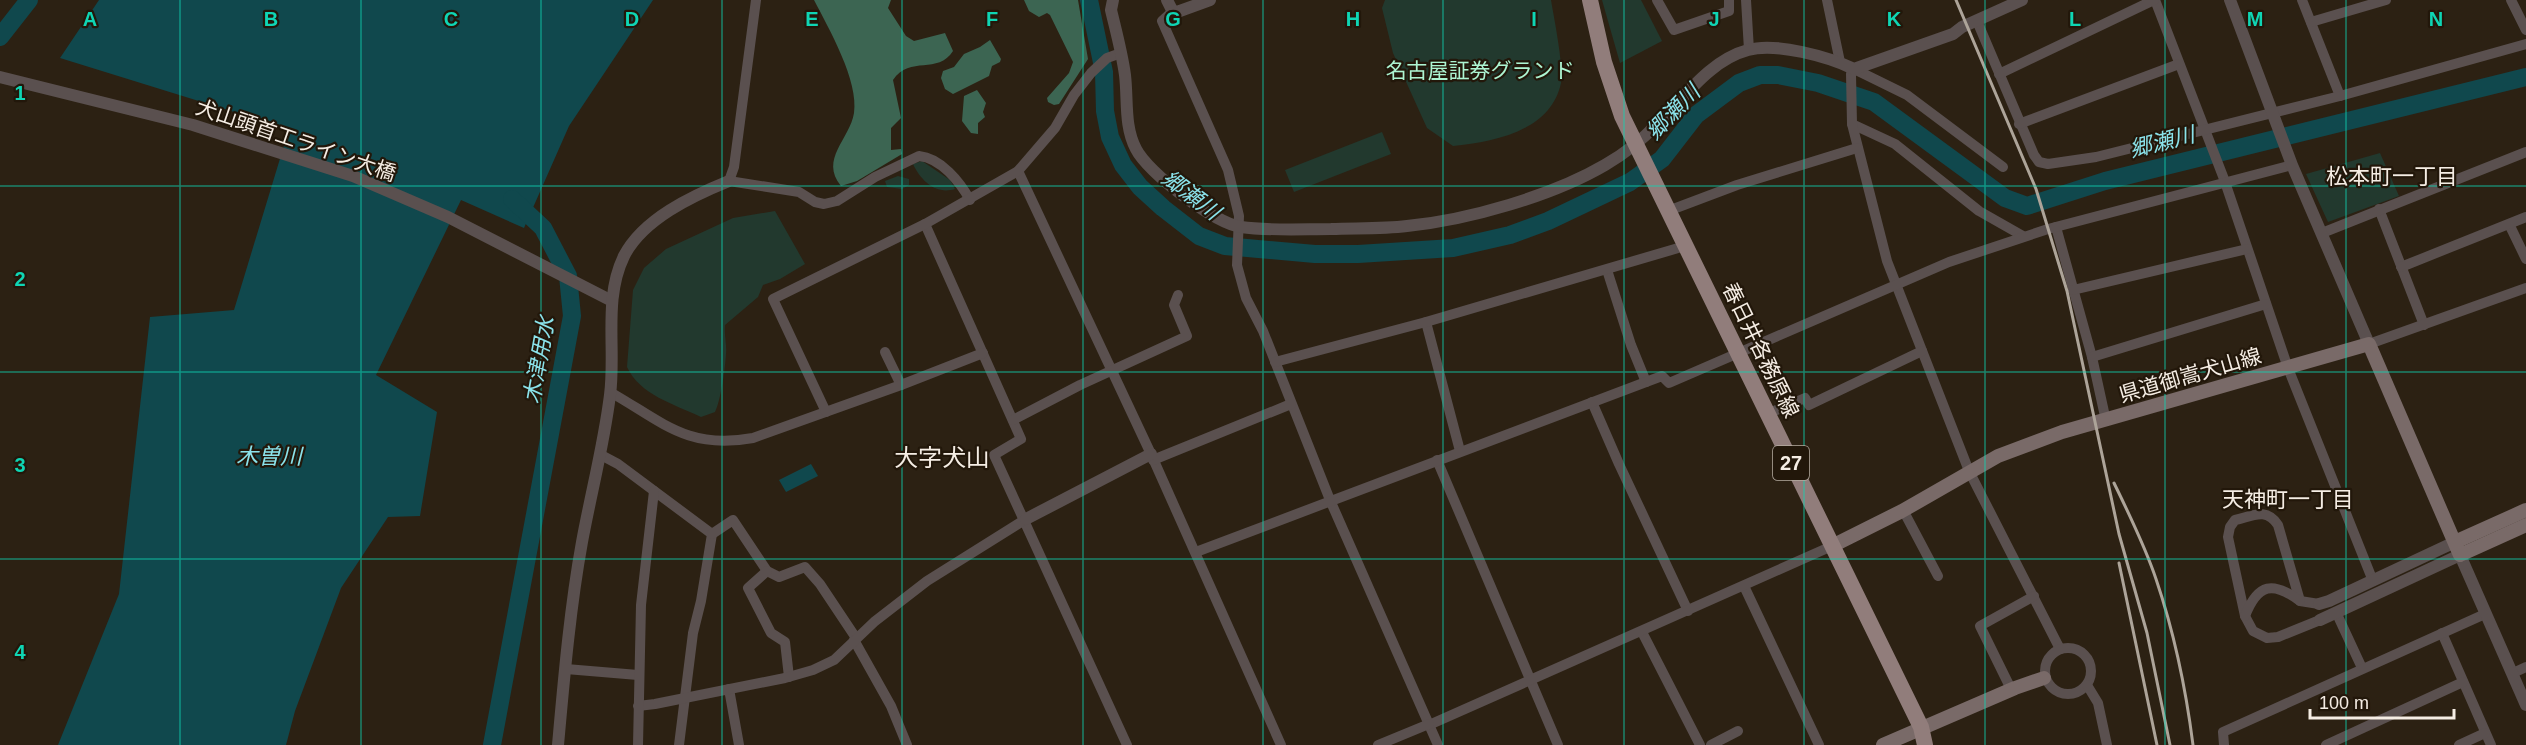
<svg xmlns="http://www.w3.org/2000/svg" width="2526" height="745" font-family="Arial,'Noto Sans JP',sans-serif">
	<rect width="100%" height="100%" fill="#2c2113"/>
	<g fill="#22392e">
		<path d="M1385 0H1551C1554 18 1564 67 1561 83 1551 131 1494 142 1453 146L1427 128 1393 53 1382 8Z"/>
		<path d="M1602 0H1641L1662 41 1620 63Z"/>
		<path d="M1382 132 1391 154 1294 192 1285 170Z"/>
		<path d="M2380 153 2399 196 2328 222 2306 174Z"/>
		<path d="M922 161 950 180 955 189C936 195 921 181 913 164Z"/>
		<path d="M898 176 909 179V185L902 189 887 187 885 181Z"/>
		<path d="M775 211 805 264 780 279 763 285 758 297 725 325C724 335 727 345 726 354 725 369 721 400 715 412L701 417C674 404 640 395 627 367L633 290 644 268 666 249 733 218Z"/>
	</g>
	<g fill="#3c6552">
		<path d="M814 0H891L888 8 906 36 914 41 945 33 953 51C938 75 910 55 893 80L901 118 891 128V150L901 149 902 154 857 181 841 186C819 159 850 139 854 113 859 81 829 29 814 0Z"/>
		<path d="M1024 0H1078L1088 59 1059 104 1054 105 1048 102 1047 98 1069 73 1073 62 1050 15 1047 13 1039 17 1029 11Z"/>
		<path d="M990 40 1001 59 1000 62 992 66 989 76 953 94 945 89 941 78 943 71 954 67 964 54 980 47Z"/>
		<path d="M977 90 986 103 983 112 985 117 978 123V134L971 133 962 121 964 96Z"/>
	</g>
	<g fill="#10484d">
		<path d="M99 0H653L569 126 524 228 461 200 376 375 437 412 420 516 388 517 341 588 295 711 286 745H58L119 594 150 317 234 310 289 129 60 58Z"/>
		<path d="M811 464 818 476 786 492 779 480Z"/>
	</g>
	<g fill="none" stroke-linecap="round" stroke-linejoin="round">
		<g stroke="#10484d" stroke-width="18">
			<path d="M1089 0 1104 72 1105 111 1110 137 1123 165 1140 187 1163 208 1199 236 1225 246 1315 254H1358L1453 248 1510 235 1548 221 1630 182 1662 159 1696 115 1739 83 1760 75H1778L1818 83 1874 102 2005 198 2027 206 2105 181 2526 77"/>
			<path d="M0 37 29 0"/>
			<path d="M492 745 572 316 568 276 543 228 512 199"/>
		</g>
		<g stroke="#5a504f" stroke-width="10">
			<path d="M756 0 734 167 729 181 799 192 815 202 824 204 837 201 875 177 919 156C941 158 960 182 970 200"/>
			<path d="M1657 0 1674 30 1729 11V0"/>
			<path d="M1746 0 1749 50"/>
			<path d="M1827 0 1840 62"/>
			<path d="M2155 0 2224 179 2288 368 2373 581"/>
			<path d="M2302 0 2340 96"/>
			<path d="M2511 0 2526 30"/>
			<path d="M1173 11 1162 21 1228 170 1239 216 1237 265 1246 298 1263 331 1330 500 1438 745"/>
			<path d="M1977 21 2034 155 2039 162 2048 164 2096 157 2340 96 2526 44"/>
			<path d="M2311 22 2386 0"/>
			<path d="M1999 74 2154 0"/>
			<path d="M1852 124 1895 144 1979 211 2023 236"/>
			<path d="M2019 124 2179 64"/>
			<path d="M2003 167 1907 95 1854 69 1851 74 1852 124 1887 261 1969 471 2060 649"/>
			<path d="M1018 171 1151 454 1281 745"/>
			<path d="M2379 209 2424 325"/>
			<path d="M1668 211 1737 185 1857 148"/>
			<path d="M925 224 1021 439 994 455 1127 745"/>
			<path d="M2510 226 2526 259"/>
			<path d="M2056 227 2092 357 2106 421"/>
			<path d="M2322 233 2526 152"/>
			<path d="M2401 267 2526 217"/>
			<path d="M1607 270 1631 345 1646 382"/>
			<path d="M2073 290 2247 249"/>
			<path d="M1426 322 1460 451"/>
			<path d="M2369 344 2526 288"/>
			<path d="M885 352 901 385"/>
			<path d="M2092 357 2266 304"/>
			<path d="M1275 362 1426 322 1685 246"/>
			<path d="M610 392C663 422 687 450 753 438L901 385 983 353"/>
			<path d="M1592 402 1619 464 1688 611"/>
			<path d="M826 412 773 299 925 224 1018 171 1055 128 1074 95 1091 73 1107 58 1121 53"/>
			<path d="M1767 414 1805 398 1809 405 1922 351"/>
			<path d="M1013 420 1080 385 1187 336 1174 305 1178 295"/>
			<path d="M601 455 618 464 712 534 701 601 693 633 679 745"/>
			<path d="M1153 460 1291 404"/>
			<path d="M1437 460 1558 745"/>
			<path d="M1903 510 1938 576"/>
			<path d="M712 534 733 520 767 571 779 577 805 567 820 584 856 638"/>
			<path d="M1196 552 1646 382 1662 376 1669 383 1949 262 2048 229 2292 165"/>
			<path d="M767 571 748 588 771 633 785 642 789 677"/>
			<path d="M1744 586 1819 745"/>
			<path d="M2319 604 2300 601 2278 525C2266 507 2253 516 2235 520L2230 527 2228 537 2245 616 2253 631 2267 638 2278 637 2320 620"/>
			<path d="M2336 612 2362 668"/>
			<path d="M2245 616C2258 583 2273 581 2300 601"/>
			<path d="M1642 632 1700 745"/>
			<path d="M2442 633 2491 745"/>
			<path d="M854 640 891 706 907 745"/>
			<circle cx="2068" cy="671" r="23"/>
			<path d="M566 669 638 675"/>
			<path d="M2513 673 2526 667"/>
			<path d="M2087 685 2098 703 2107 745"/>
			<path d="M729 689 739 745"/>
			<path d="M2011 689 1980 626 2034 596"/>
			<path d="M638 706 655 704 785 678 813 670 834 660 874 622 927 581 1026 519"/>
			<path d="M1429 725 1832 546"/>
			<path d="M638 745 641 605 654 491"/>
			<path d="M1378 745 1429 724"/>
			<path d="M1711 745 1738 731"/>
			<path d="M2224 745 2223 732 2485 614"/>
			<path d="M2326 745 2463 682"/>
			<path d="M2459 745 2485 733"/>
		</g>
		<g stroke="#5a504f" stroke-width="12">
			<path d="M1113 0 1111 10C1116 31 1122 53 1125 75 1128 100 1124 126 1136 149 1148 173 1214 223 1241 227 1268 231 1303 229 1331 229 1356 228 1382 229 1407 226 1468 220 1552 196 1605 165 1624 154 1642 140 1657 124 1684 98 1710 60 1748 50 1776 42 1829 57 1854 69L1953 34 1962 27 2022 0"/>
			<path d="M1167 0 1172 10 1177 12 1210 0"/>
			<path d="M2230 0 2292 165 2369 344"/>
			<path d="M0 77 193 125 353 176 448 217 612 301"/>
			<path d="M1026 519 1151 454"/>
			<path d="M2319 604 2329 601 2455 542"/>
			<path d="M2320 620 2460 555 2526 705"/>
			<path d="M558 745C564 678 570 608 582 542 591 493 604 444 610 395 616 349 603 299 624 256 643 219 692 196 729 181"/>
		</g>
		<g stroke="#796a68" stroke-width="14">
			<path d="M2455 542 2526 510"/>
			<path d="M1832 546 1902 511 1998 456 2062 432 2369 344 2460 555 2526 525"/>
			<path d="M1883 745 2015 688 2044 678"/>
		</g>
		<path stroke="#917d7b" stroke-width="16" d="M1590 0 1604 62 1622 116 1921 727 1925 745"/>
		<g stroke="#ada499" stroke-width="3">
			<path d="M1956 0 2036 189 2067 291 2119 534 2147 633 2170 745"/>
			<path d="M2114 483C2129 514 2145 546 2156 579 2174 632 2186 690 2193 745"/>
			<path d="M2119 563 2157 745"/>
		</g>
	</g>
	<path fill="none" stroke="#0fd5b4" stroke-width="1.5" stroke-opacity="0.55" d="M180 0V745M361 0V745M541 0V745M722 0V745M902 0V745M1083 0V745M1263 0V745M1443 0V745M1624 0V745M1804 0V745M1985 0V745M2165 0V745M2346 0V745M0 186H2526M0 372H2526M0 559H2526"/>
	<g text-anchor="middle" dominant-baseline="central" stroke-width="4.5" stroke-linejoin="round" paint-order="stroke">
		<rect fill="#22170a" stroke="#b6ada3" stroke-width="1.5" x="1773" y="446" width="36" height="34" rx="4.5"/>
		<g font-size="20" font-weight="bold" fill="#f5ede4">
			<text x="1791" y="463">27</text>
		</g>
		<g font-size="21" fill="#adf5d2" stroke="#22170a">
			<text x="1480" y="70">名古屋証券グランド</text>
		</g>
		<g font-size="21" fill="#f5ede4" stroke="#22170a">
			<text transform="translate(296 140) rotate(19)">犬山頭首工ライン大橋</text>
			<text transform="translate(1761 350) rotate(64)">春日井各務原線</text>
			<text transform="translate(2190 375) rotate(-16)">県道御嵩犬山線</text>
		</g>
		<g font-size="22" font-style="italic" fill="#8be3eb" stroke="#22170a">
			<text transform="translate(1673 112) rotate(-46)">郷瀬川</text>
			<text transform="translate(2162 142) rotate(-14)">郷瀬川</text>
			<text transform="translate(1191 195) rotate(37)">郷瀬川</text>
			<text transform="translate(539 360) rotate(-80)">木津用水</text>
			<text x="269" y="456">木曽川</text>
		</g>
		<g font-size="22" fill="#f5ede4" stroke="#22170a">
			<text x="2392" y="176">松本町一丁目</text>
			<text x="2288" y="499">天神町一丁目</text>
		</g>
		<g font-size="24" fill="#f5ede4" stroke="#22170a">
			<text x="942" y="457">大字犬山</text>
		</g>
	</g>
	<g font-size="20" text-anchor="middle" font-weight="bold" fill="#0fd5b4" stroke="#22170a" stroke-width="4.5" stroke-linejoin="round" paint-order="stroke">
		<text x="90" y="26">A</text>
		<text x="271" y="26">B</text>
		<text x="451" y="26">C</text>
		<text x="632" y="26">D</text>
		<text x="812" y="26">E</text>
		<text x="992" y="26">F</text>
		<text x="1173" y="26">G</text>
		<text x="1353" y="26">H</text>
		<text x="1534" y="26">I</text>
		<text x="1714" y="26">J</text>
		<text x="1894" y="26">K</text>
		<text x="2075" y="26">L</text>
		<text x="2255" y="26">M</text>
		<text x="2436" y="26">N</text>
		<text x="20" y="100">1</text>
		<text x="20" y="286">2</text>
		<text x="20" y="472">3</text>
		<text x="20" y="659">4</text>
	</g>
	<path d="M2310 709v9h144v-9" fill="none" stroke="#f5ede4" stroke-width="3"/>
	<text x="2319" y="709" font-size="18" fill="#f5ede4" stroke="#22170a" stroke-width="4.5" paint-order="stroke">100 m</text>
</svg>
